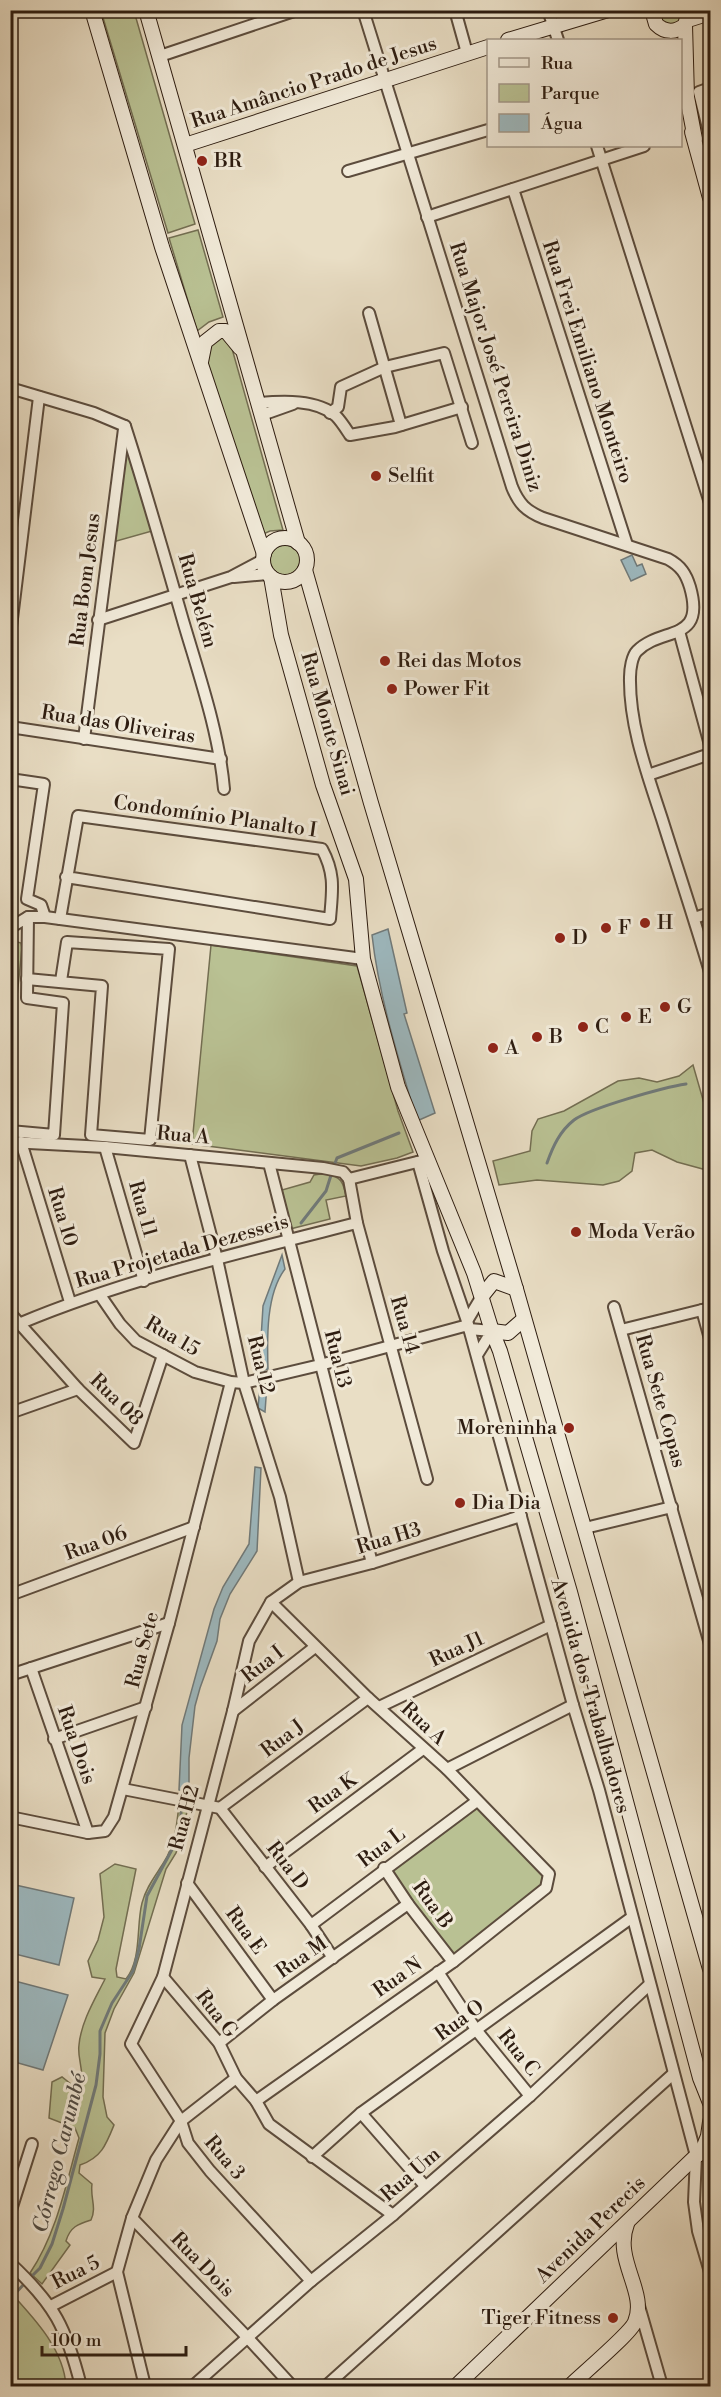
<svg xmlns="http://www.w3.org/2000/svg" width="721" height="2397" font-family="'Libre Bodoni',serif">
	<rect width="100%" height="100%" fill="#e9dec5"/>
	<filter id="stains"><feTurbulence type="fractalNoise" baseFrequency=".00333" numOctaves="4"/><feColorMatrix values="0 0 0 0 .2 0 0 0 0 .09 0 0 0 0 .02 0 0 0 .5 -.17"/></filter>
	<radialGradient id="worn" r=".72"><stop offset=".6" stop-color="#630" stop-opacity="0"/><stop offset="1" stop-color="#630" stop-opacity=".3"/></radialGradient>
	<g fill="#b9c193" stroke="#736e52" stroke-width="1.5">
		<path d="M101 11H134L195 224 168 233Z"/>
		<path d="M658 11H685L678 25 663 24Z"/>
		<path d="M198 230 223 317 209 322 197 331 169 238Z"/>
		<path d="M220 336 229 338 283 530 270 531 261 535 205 355 209 346Z"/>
		<path d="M125 445 152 531 113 542Z"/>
		<circle cx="285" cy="560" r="15"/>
		<path d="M11 940 21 943 22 948 16 1006 11 1010Z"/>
		<path d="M211 945 357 966 398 1111 413 1152 397 1158 361 1166 192 1144Z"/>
		<path d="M693 1065 710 1124V1171L677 1162 652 1150 635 1153 632 1171 619 1181 603 1185 537 1180 499 1185 493 1161 530 1151 532 1131 538 1119 564 1111 618 1081 639 1078 657 1082 679 1076Z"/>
		<path d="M327 1173C341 1178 343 1181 346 1196L326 1200 330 1219 290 1229 282 1190 310 1182 314 1175Z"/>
		<path d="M179 1804 188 1806 182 1836 176 1853 166 1869 134 1973 114 2009 105 2033 103 2097 107 2117 114 2125C106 2145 101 2158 80 2165L79 2173 92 2184C90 2198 97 2207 91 2220 78 2224 70 2227 66 2241L70 2245 42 2284 30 2273C57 2233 66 2184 79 2138L75 2128 49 2118 52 2082 62 2077 71 2084 81 2082C84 2069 77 2058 79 2045 81 2022 95 1999 105 1979L92 1977 88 1961 98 1940 104 1917 100 1874 115 1864 136 1869 116 1969 117 1977 126 1979C142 1959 136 1926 142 1903 146 1887 156 1875 164 1862 175 1845 177 1824 179 1804Z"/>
		<path d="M476 1806 543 1872 541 1885 452 1957 388 1869Z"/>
		<path d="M11 2293C35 2319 64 2350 66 2386H11Z"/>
	</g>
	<g fill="#9db9c0" stroke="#707a7a" stroke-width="1.5">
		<path d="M632 555 637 566 642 564 646 574 631 581 621 560Z"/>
		<path d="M388 929 407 1013 404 1014 435 1113 417 1121C399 1060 379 998 372 935Z"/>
		<path d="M282 1255 285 1269C266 1294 267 1338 268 1369L259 1372 263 1306Z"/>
		<path d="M267 1384 265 1412 258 1408 260 1386Z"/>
		<path d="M255 1467 261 1468 257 1551 230 1594 220 1619 217 1641 200 1688 195 1706 189 1758V1792L179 1790 182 1725 214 1609 223 1587 249 1544Z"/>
		<path d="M11 1884 74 1898 59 1965 11 1953Z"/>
		<path d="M11 1980 68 1995 43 2070 11 2061Z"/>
	</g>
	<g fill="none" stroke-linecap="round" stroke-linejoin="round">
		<g stroke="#707a7a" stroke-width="3">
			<path d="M709 553H710"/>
			<path d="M547 1163C553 1146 560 1131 574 1120 590 1108 665 1087 686 1084"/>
			<path d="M334 1166 337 1158 399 1133"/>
			<path d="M301 1223 326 1191 332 1172"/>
			<path d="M30 2278 40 2268 52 2244 63 2209 96 2085 100 2054V2031L112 2003 133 1971 139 1949 147 1896 175 1844 181 1817V1803"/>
			<path d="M10 2299 25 2283"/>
		</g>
		<defs>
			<g id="street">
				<path d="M363 10 512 487C519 504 526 511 543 518L668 559C681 566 686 574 690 587 706 643 662 626 637 651 632 656 630 669 630 677 629 725 647 773 662 819 678 870 695 921 710 972"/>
				<path d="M455 10 467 53"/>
				<path d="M548 10 558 40"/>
				<path d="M160 56 297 10"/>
				<path d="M710 88 699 92 710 136"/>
				<path d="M597 146 710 503"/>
				<path d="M348 171 488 130"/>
				<path d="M513 189 627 545"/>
				<path d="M427 217 644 146"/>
				<path d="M369 313 401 425"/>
				<path d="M10 388 94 413 125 426"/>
				<path d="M259 403C282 401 317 399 336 416 341 421 346 429 350 435L395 427 462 407"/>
				<path d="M330 413 338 407 341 387 385 367 444 353 472 443"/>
				<path d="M262 415 293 404"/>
				<path d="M125 426C146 491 165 558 184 624 200 678 219 733 224 789"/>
				<path d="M234 577 268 574"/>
				<path d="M98 620 231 577 263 560"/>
				<path d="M679 631 710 745"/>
				<path d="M10 635 39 397"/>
				<path d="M10 727 221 759"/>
				<path d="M84 739 124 429"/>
				<path d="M648 775 710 754"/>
				<path d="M10 779 44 784 27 899 41 905 45 917"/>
				<path d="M694 918 710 913"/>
				<path d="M60 919 78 816 322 849C336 875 332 892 330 919L66 877"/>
				<path d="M13 926 28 917H45L363 959"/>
				<path d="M27 979 102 986 91 1135 150 1140 169 949 67 942 61 981"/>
				<path d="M10 1131 54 1135 63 1003 27 998 28 917"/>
				<path d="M10 1142 105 1147 323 1168 343 1172 349 1179"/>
				<path d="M21 1142 70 1302"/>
				<path d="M105 1147 144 1281"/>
				<path d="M190 1155 217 1259 244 1383 280 1497 299 1582"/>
				<path d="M418 1162 443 1251 467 1321 573 1705 599 1790 696 2156 694 2202 698 2231 710 2272"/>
				<path d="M269 1163 372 1563"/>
				<path d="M349 1179 357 1223 427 1479"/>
				<path d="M349 1179 425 1160"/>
				<path d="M100 1295 120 1324 136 1341 195 1372 231 1382 244 1383 320 1365 468 1325"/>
				<path d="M614 1307 710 1644"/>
				<path d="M702 1310 710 1339"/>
				<path d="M10 1313 78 1389 134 1443 163 1355"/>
				<path d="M467 1321 482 1296"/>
				<path d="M21 1323C126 1279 246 1251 357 1223"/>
				<path d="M469 1329 492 1331 477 1355"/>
				<path d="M621 1330 710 1308"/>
				<path d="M10 1413 78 1389"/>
				<path d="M585 1528 672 1507"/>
				<path d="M10 1595 194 1527"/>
				<path d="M31 1668 88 1833"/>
				<path d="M10 1675 169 1623"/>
				<path d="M379 1707 551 1625"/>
				<path d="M233 1711 315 1647"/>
				<path d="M54 1739 146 1707"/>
				<path d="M447 1769 573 1705"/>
				<path d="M123 1789 220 1808 311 1925 333 1958"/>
				<path d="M220 1808 368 1698"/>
				<path d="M10 1817 88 1833 105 1831 114 1817 169 1623 231 1382"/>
				<path d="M265 1867 423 1749"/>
				<path d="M384 1868 408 1904 453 1962"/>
				<path d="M187 1883 273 2000"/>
				<path d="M311 1925 477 1801"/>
				<path d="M438 1972 477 2031 530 2096"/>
				<path d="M163 1977 219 2043 236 2078 256 2101 269 2124 393 2215"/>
				<path d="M219 2043 273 2000 408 1904"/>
				<path d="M256 2101 453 1962 546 1888 549 1874 447 1769 368 1698 271 1602"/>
				<path d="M361 2113 425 2186"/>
				<path d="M312 2157 361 2113 631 1918"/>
				<path d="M10 2213 32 2144"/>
				<path d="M132 2218 247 2337 292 2386"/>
				<path d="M10 2263C55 2305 66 2327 81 2386"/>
				<path d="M311 2281 210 2171 188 2143 181 2121 131 2044 163 1977 233 1711 249 1641 271 1602 299 1582 372 1563 521 1516"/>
				<path d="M51 2306 117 2272"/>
				<path d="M639 2306 662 2386"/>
				<path d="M145 2386 117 2272 132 2218 156 2160 181 2121 236 2078"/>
				<path d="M193 2386 311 2281 393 2215 530 2096 649 1985"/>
				<path d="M326 2386 673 2074"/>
			</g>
			<g id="secondary">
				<path d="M92 10 162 247 264 554"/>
				<path d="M146 10 298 543"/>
				<path d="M652 10 656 24C665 33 675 33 685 25L689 10"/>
				<path d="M688 20 710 13"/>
				<path d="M685 25 687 97 695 139"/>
				<path d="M508 40 608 10"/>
				<path d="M692 132 710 198"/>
				<path d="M185 145 488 47"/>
				<path d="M201 362 205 342 219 331H226L240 348"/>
				<circle cx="285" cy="560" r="22"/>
				<path d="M305 570 371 803 516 1289 710 1969"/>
				<path d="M271 577 281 635 323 785 356 879 363 959 398 1087 474 1273 492 1331 500 1351 570 1592 700 2078 710 2103"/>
				<path d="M482 1296 494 1281 516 1289"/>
				<path d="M492 1331 508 1333 524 1319"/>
				<path d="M702 2151 708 2136 710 2122"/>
				<path d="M456 2386 696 2156 710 2147"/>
				<path d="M570 2386C581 2375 631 2333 635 2322 648 2292 613 2260 627 2224"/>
			</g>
		</defs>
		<use href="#street" stroke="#5c4c3d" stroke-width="14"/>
		<use href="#secondary" stroke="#2d1c10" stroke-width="16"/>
		<use href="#street" stroke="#f1ead9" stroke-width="10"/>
		<use href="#secondary" stroke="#f1ead9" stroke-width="14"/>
	</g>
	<g fill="#8f2418" stroke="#f1ead9" stroke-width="2">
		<circle cx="202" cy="161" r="6"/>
		<circle cx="376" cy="476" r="6"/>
		<circle cx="385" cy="661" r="6"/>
		<circle cx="392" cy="689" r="6"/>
		<circle cx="645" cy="923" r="6"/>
		<circle cx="606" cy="928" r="6"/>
		<circle cx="560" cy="938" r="6"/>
		<circle cx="665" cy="1007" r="6"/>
		<circle cx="626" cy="1017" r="6"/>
		<circle cx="583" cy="1027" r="6"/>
		<circle cx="537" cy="1037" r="6"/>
		<circle cx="493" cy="1048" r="6"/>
		<circle cx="576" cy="1232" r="6"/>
		<circle cx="569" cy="1428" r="6"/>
		<circle cx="460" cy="1503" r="6"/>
		<circle cx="613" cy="2318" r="6"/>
	</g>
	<g text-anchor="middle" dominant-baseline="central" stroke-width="6" stroke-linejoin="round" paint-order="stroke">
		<g font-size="20" fill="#2d1c10" stroke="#f1ead9">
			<text transform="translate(314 83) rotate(-18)">Rua Amâncio Prado de Jesus</text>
			<text transform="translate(587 362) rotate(72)">Rua Frei Emiliano Monteiro</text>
			<text transform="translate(495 367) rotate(72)">Rua Major José Pereira Diniz</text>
			<text transform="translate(86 580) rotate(-83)">Rua Bom Jesus</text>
			<text transform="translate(197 601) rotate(74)">Rua Belém</text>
			<text transform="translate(327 724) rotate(74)">Rua Monte Sinai</text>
			<text transform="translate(118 725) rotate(9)">Rua das Oliveiras</text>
			<text transform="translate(215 817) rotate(8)">Condomínio Planalto I</text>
			<text transform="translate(183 1136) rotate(5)">Rua A</text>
			<text transform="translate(142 1209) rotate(74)">Rua 11</text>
			<text transform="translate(62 1217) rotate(73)">Rua 10</text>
			<text transform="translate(182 1252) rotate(-16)">Rua Projetada Dezesseis</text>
			<text transform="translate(404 1325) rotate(74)">Rua 14</text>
			<text transform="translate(172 1337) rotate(30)">Rua 15</text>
			<text transform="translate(337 1359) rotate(76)">Rua 13</text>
			<text transform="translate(260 1365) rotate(76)">Rua 12</text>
			<text transform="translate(116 1400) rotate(44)">Rua 08</text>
			<text transform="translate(660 1401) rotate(74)">Rua Sete Copas</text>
			<text transform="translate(389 1539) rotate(-17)">Rua H3</text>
			<text transform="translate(96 1544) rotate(-20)">Rua 06</text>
			<text transform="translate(143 1650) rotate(-75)">Rua Sete</text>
			<text transform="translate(457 1650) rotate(-25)">Rua J1</text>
			<text transform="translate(263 1665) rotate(-38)">Rua I</text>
			<text transform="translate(590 1696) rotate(74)">Avenida dos Trabalhadores</text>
			<text transform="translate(423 1724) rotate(43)">Rua A</text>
			<text transform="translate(283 1739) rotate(-37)">Rua J</text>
			<text transform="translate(76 1745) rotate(71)">Rua Dois</text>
			<text transform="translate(333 1794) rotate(-36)">Rua K</text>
			<text transform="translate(185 1818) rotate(-75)">Rua H2</text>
			<text transform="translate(382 1848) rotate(-37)">Rua L</text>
			<text transform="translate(287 1866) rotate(52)">Rua D</text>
			<text transform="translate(432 1905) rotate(54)">Rua B</text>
			<text transform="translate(245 1931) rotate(54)">Rua E</text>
			<text transform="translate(302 1958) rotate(-35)">Rua M</text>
			<text transform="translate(398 1978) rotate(-35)">Rua N</text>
			<text transform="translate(216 2014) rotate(52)">Rua G</text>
			<text transform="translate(460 2021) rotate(-36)">Rua O</text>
			<text transform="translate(518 2053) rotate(51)">Rua C</text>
			<text transform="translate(224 2158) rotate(50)">Rua 3</text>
			<text transform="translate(411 2175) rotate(-41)">Rua Um</text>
			<text transform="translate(591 2230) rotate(-44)">Avenida Perecis</text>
			<text transform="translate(202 2265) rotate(46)">Rua Dois</text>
			<text transform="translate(76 2273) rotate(-27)">Rua 5</text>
		</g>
		<g font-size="20" fill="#2d1c10" stroke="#f1ead9" text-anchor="start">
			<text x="214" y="161">BR</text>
			<text x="388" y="476">Selfit</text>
			<text x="397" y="661">Rei das Motos</text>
			<text x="404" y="689">Power Fit</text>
			<text x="657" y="923">H</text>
			<text x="618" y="928">F</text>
			<text x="572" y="938">D</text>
			<text x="677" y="1007">G</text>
			<text x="638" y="1017">E</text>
			<text x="595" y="1027">C</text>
			<text x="549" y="1037">B</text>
			<text x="505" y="1048">A</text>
			<text x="588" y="1232">Moda Verão</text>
			<text x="557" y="1428" text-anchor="end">Moreninha</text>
			<text x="472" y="1503">Dia Dia</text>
			<text x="601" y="2318" text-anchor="end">Tiger Fitness</text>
		</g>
		<g font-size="21" font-style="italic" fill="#4f4b45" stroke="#f1ead9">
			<text transform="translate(60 2153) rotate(-76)">Córrego Carumbé</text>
		</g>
	</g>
	<rect width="721" height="2397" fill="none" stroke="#e9dec5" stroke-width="36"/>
	<rect x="12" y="12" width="697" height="2373" fill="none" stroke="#2d1c10" stroke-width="3"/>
	<rect x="18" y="18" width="685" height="2361" fill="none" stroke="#2d1c10" stroke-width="1.5"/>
	<rect x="487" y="39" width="195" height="108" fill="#f1ead9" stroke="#a39889" stroke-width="1.5"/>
	<rect x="499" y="58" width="30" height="9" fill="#f1ead9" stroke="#a39889" stroke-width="1.5"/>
	<text x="541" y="69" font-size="18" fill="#2d1c10">Rua</text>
	<rect x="499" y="84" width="30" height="18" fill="#b9c193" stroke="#a39889" stroke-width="1.5"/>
	<text x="541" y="99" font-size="18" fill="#2d1c10">Parque</text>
	<rect x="499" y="114" width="30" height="18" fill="#9db9c0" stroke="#a39889" stroke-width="1.5"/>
	<text x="541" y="129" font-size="18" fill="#2d1c10">Água</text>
	<path d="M42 2346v9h144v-9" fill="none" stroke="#2d1c10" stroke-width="3"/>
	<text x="51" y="2346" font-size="18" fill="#2d1c10" stroke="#f1ead9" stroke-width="4.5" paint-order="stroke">100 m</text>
	<rect width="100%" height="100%" filter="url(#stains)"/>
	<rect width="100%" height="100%" fill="url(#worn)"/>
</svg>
